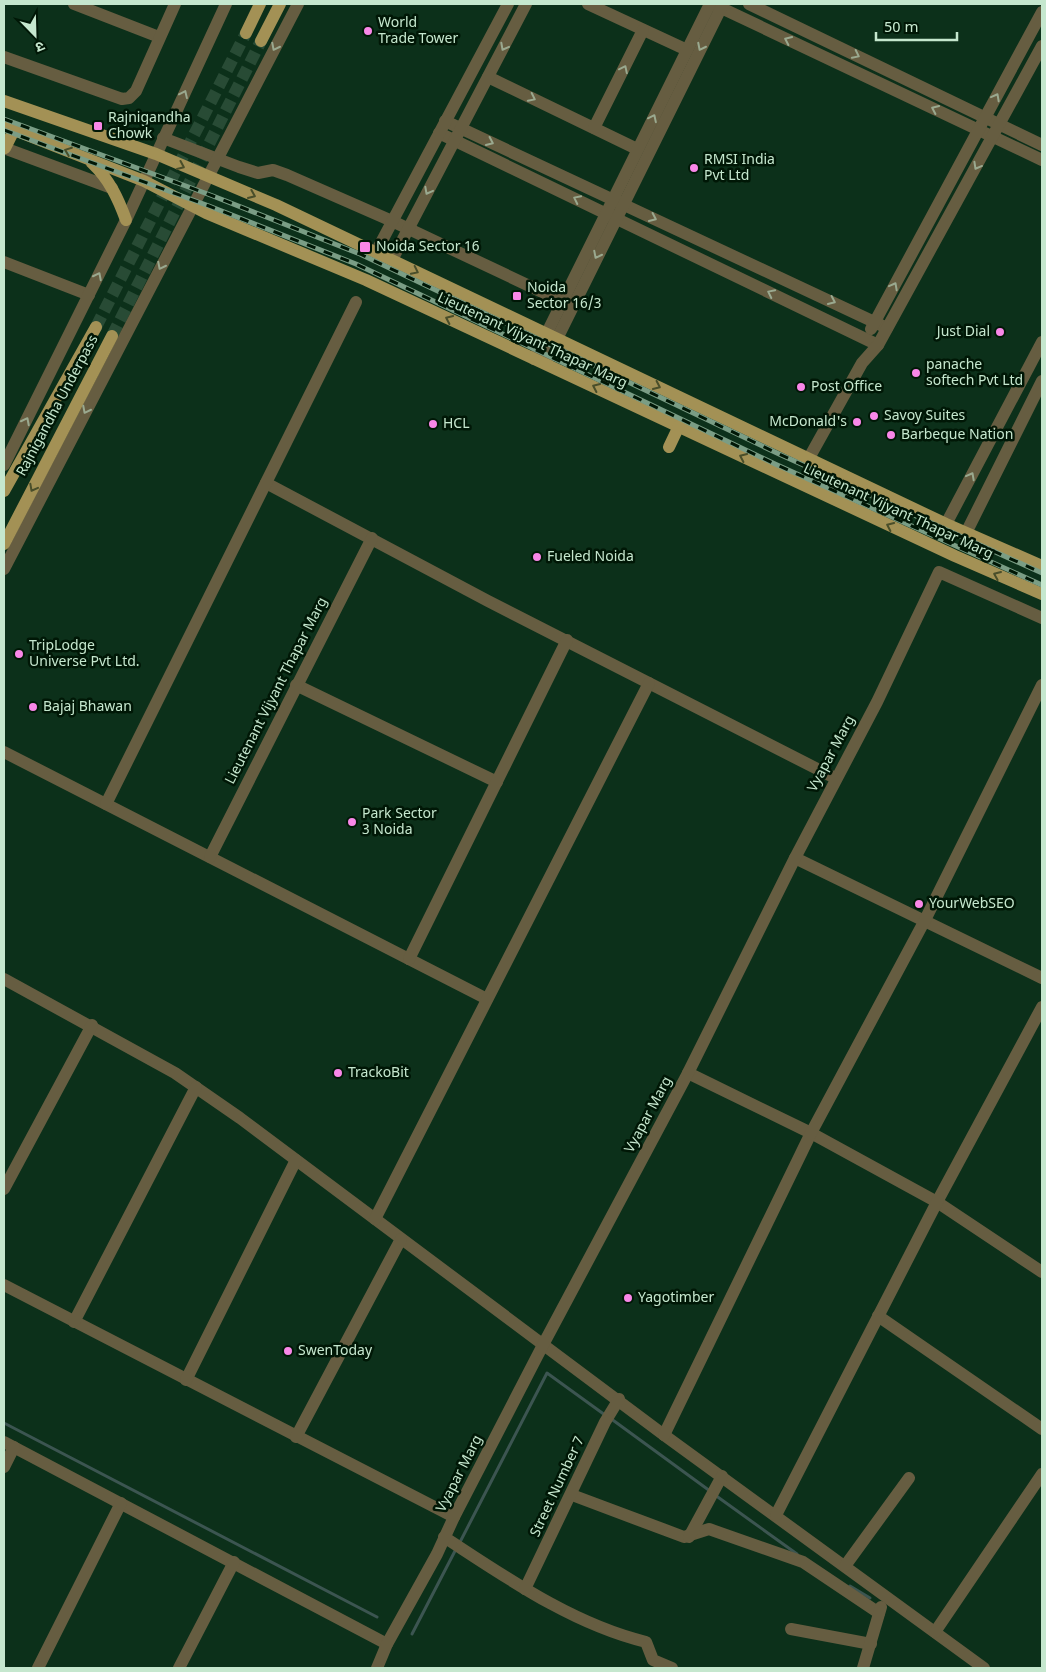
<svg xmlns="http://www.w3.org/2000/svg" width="1046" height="1672" font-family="Georgia,'Noto Sans Devanagari',serif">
	<rect width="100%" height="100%" fill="#0c301a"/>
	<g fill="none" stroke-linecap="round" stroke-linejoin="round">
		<g stroke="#3c5551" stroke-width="3">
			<path d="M610 1418 710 1491"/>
			<path d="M4 1423 377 1617"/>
			<path d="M715 1495 797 1554"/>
			<path d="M459 1544 547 1373 605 1415"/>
			<path d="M850 1586 870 1598"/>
			<path d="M412 1634 456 1549"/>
		</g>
		<g stroke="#284b35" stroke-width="12" stroke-dasharray="12 6" stroke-linecap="butt">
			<path d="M96 327 246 33"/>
			<path d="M112 336 261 41"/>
		</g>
		<g stroke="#665d41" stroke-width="12">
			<path d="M74 4 159 37"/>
			<path d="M588 4 687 50"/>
			<path d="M749 4 1042 145"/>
			<path d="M715 5 1042 160"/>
			<path d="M4 57 122 99 129 98 136 91 175 4"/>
			<path d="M488 77 637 149"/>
			<path d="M445 121 887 328"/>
			<path d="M594 128 643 30"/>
			<path d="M439 133 878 345"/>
			<path d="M163 138 239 167 258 173 273 170 287 175 392 221 572 306"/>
			<path d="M4 148 112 188"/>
			<path d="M376 252 508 4"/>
			<path d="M392 260 526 4"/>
			<path d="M4 262 89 295"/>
			<path d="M871 329 1042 12"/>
			<path d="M534 359 710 4"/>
			<path d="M545 363 723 4"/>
			<path d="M809 458 862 363 878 345 1042 46"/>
			<path d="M4 465 126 220 226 4"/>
			<path d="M266 483 488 601 835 778"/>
			<path d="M946 524 1042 342"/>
			<path d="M967 531 1042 381"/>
			<path d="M4 569 298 4"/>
			<path d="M296 685 497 782"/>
			<path d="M4 752 487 999"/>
			<path d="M106 804 356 302"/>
			<path d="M210 857 372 538"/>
			<path d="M795 858 1042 978"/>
			<path d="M409 959 567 640"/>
			<path d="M4 979 175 1073 240 1118 664 1435 984 1668"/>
			<path d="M688 1073 811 1133 937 1202 1042 1272"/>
			<path d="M4 1189 92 1025"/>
			<path d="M375 1219 649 683"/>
			<path d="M4 1285 454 1517"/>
			<path d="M878 1316 1042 1429"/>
			<path d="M74 1322 196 1087"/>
			<path d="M186 1380 296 1160"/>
			<path d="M664 1435 811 1133 925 920 1042 685"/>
			<path d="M296 1437 401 1239"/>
			<path d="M4 1442 387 1644"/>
			<path d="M4 1467 14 1447"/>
			<path d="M572 1495 684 1537 709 1529 803 1562 879 1613"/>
			<path d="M776 1515 937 1202 1042 1007"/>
			<path d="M444 1537C507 1578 572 1624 646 1642L653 1660 672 1668"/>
			<path d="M689 1537 722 1476"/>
			<path d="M845 1566 909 1478"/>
			<path d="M525 1589 605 1422 619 1399"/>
			<path d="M791 1629 871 1644"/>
			<path d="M935 1632 1042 1474"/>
			<path d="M38 1668 121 1503"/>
			<path d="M179 1668 234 1562"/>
			<path d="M377 1668 387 1644 437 1554 454 1517 544 1343 688 1073 795 858 877 702 939 572 1042 618"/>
			<path d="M863 1668 881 1607"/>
		</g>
		<g stroke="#a39155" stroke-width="12">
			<path d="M246 33 260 4"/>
			<path d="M261 41 280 4"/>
			<path d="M4 101 156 154 276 205 946 524 1042 566"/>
			<path d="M4 126 144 181 206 213 366 280 955 556 1042 594"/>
			<path d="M5 148 14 130"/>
			<path d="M92 163C109 179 118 198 126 220"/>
			<path d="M669 447 679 426"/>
			<path d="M4 491 96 327"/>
			<path d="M4 544 112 336"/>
		</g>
		<defs>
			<g id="rail">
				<path d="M4 119 213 196 360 254 779 454 1042 573"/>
				<path d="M4 130 209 206 356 264 775 464 1042 585"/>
			</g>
		</defs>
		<use href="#rail" stroke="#7a9d85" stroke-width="5"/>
		<use href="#rail" stroke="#001706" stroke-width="3" stroke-dasharray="9" stroke-linecap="butt"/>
	</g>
	<defs><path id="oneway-chevron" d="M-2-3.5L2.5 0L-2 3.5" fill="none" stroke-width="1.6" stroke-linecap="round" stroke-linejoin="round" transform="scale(1.25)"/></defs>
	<g stroke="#9aa98f">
		<use href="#oneway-chevron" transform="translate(788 40) rotate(-155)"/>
		<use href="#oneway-chevron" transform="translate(275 47) rotate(117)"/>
		<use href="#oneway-chevron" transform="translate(504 47) rotate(118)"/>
		<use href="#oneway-chevron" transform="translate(701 47) rotate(117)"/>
		<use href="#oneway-chevron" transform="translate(856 55) rotate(26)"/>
		<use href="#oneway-chevron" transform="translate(624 69) rotate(-64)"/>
		<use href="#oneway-chevron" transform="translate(184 94) rotate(-65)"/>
		<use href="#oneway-chevron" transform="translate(996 97) rotate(-62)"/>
		<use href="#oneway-chevron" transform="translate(532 98) rotate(26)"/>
		<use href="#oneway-chevron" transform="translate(935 109) rotate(-155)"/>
		<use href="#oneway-chevron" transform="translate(653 118) rotate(-64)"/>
		<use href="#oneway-chevron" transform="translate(490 142) rotate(25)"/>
		<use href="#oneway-chevron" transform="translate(977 166) rotate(119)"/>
		<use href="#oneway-chevron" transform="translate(428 191) rotate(118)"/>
		<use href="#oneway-chevron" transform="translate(577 199) rotate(-154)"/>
		<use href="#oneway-chevron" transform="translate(653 218) rotate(25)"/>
		<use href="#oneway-chevron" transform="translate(597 255) rotate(117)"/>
		<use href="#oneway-chevron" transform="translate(161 266) rotate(117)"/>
		<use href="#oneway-chevron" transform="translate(98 276) rotate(-63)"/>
		<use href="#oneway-chevron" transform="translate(894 286) rotate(-62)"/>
		<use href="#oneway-chevron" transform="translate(771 293) rotate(-154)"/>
		<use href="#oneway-chevron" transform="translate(832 301) rotate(25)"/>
		<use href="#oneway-chevron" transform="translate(86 410) rotate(117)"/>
		<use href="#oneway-chevron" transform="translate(26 421) rotate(-63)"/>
		<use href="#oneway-chevron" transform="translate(971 476) rotate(-62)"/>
	</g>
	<g stroke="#494e2a">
		<use href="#oneway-chevron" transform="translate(68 151) rotate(-159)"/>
		<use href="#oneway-chevron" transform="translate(181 166) rotate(24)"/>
		<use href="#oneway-chevron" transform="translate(252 195) rotate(23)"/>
		<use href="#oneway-chevron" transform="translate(415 271) rotate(26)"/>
		<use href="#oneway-chevron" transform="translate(449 319) rotate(-155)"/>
		<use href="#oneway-chevron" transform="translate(657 386) rotate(25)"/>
		<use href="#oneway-chevron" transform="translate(596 387) rotate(-155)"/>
		<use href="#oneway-chevron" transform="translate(743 457) rotate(-155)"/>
		<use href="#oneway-chevron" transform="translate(33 488) rotate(118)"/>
		<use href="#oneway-chevron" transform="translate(890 526) rotate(-155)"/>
		<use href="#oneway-chevron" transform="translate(997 575) rotate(-157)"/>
	</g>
	<g fill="#f987e8" stroke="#001706" stroke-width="2">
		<circle cx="368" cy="31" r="5"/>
		<rect x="93" y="121" width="10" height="10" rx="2.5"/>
		<circle cx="694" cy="168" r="5"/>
		<rect x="359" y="241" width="12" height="12" rx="2.5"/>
		<rect x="512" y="291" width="10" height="10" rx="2.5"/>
		<circle cx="1000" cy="332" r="5"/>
		<circle cx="916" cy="373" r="5"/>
		<circle cx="801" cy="387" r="5"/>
		<circle cx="874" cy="416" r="5"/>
		<circle cx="857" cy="422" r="5"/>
		<circle cx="433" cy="424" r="5"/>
		<circle cx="891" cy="435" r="5"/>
		<circle cx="537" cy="557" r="5"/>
		<circle cx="19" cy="654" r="5"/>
		<circle cx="33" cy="707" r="5"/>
		<circle cx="352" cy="822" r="5"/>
		<circle cx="919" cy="904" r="5"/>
		<circle cx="338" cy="1073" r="5"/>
		<circle cx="628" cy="1298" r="5"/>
		<circle cx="288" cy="1351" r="5"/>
	</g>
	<g text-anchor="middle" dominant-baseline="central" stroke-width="5" stroke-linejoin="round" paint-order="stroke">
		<g font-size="14" fill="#c5e7ce" stroke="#001706" text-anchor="start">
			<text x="378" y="23">World<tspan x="378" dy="16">Trade Tower</tspan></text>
			<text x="108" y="118">Rajnigandha<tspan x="108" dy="16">Chowk</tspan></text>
			<text x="704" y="160">RMSI India<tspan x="704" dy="16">Pvt Ltd</tspan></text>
			<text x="376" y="247">Noida Sector 16</text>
			<text x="527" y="288">Noida<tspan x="527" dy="16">Sector 16/3</tspan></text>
			<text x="990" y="332" text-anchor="end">Just Dial</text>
			<text x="926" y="365">panache<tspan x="926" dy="16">softech Pvt Ltd</tspan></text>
			<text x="811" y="387">Post Office</text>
			<text x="884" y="416">Savoy Suites</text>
			<text x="847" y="422" text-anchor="end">McDonald's</text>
			<text x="443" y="424">HCL</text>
			<text x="901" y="435">Barbeque Nation</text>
			<text x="547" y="557">Fueled Noida</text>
			<text x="29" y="646">TripLodge<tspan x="29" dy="16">Universe Pvt Ltd.</tspan></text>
			<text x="43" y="707">Bajaj Bhawan</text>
			<text x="362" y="814">Park Sector<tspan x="362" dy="16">3 Noida</tspan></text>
			<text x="929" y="904">YourWebSEO</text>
			<text x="348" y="1073">TrackoBit</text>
			<text x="638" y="1298">Yagotimber</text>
			<text x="298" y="1351">SwenToday</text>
		</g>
		<g font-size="14" fill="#c5e7ce" stroke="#001706">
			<text transform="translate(532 341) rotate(25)">Lieutenant Vijyant Thapar Marg</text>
			<text transform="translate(58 406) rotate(-62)">Rajnigandha Underpass</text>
			<text transform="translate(898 512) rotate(25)">Lieutenant Vijyant Thapar Marg</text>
			<text transform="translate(277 691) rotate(-63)">Lieutenant Vijyant Thapar Marg</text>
			<text transform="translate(832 754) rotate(-62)">Vyapar Marg</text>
			<text transform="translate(649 1115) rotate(-62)">Vyapar Marg</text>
			<text transform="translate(460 1474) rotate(-63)">Vyapar Marg</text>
			<text transform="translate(558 1487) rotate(-65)">Street Number 7</text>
		</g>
	</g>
	<rect width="1046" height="1672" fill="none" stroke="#c5e7ce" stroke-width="10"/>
	<g transform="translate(35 35) rotate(157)" stroke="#001706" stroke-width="4" paint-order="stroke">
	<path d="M0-4L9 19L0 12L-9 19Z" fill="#c5e7ce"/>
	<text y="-8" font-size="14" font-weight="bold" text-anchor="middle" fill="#c5e7ce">उ</text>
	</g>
	<path d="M876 32v8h81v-8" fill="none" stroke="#c5e7ce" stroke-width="2.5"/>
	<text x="884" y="32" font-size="15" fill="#c5e7ce" stroke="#001706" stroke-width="4" paint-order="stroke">50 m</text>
</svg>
